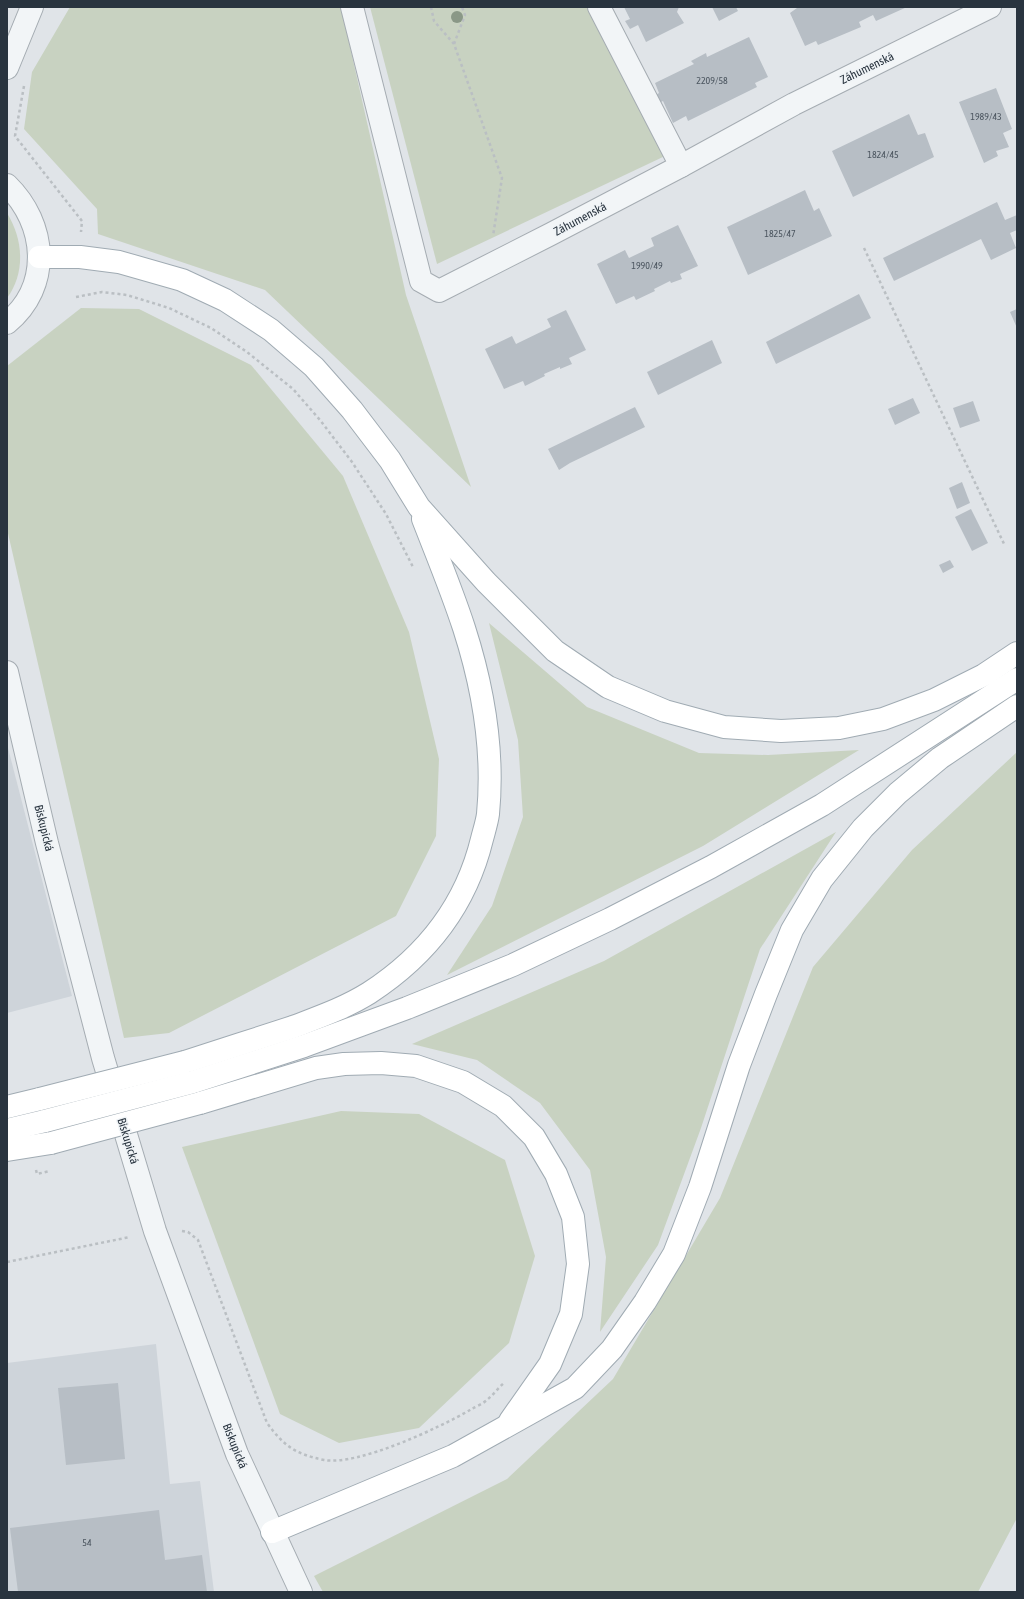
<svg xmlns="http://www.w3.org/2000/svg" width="1024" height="1599" font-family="'Asap Condensed',sans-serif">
	<rect width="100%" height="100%" fill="#e0e4e8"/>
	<g fill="#ced4da">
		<path d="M7 744 72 996 7 1013Z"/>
		<path d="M156 1344 170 1484 200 1481 214 1592H7V1363Z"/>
	</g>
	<g fill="#c8d2c1">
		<path d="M70 7H341L406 295 471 487 265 290 98 234 97 209 24 129 32 72Z"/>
		<path d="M370 7H588L665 156 437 264Z"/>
		<path d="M7 213C23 239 26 272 7 298Z"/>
		<path d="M81 308 139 309 251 365 343 476 409 632 439 759 436 836 396 916 169 1033 124 1038 7 529V366Z"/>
		<path d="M489 623 587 707 699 753 768 755 859 750 703 846 447 975 492 906 523 817 518 740Z"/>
		<path d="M1017 752V1518L978 1592H323L314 1576 507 1479 613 1379 720 1198 813 967 912 850Z"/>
		<path d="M836 832 760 949 701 1128 658 1245 600 1332 606 1257 590 1170 540 1103 477 1060 412 1044 604 961Z"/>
		<path d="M341 1111 419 1114 505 1160 535 1256 509 1343 419 1428 339 1443 280 1414 182 1147Z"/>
	</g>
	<g fill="#b7bec5">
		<path d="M624 7H679L677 12 684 23 646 42 638 25 630 29 625 21 630 19Z"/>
		<path d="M712 7H736L738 11 719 21Z"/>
		<path d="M796 7H907L876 21 873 15 859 22 861 27 818 45 816 41 805 46 790 13 797 8Z"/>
		<path d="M749 37 768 77 755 83 757 87 688 121 686 116 673 123 663 101 659 103 656 95 659 93 655 83 694 64 691 61 706 53 707 57Z"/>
		<path d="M996 88 1012 129 1003 133 1009 147 996 151 998 156 984 163 959 102Z"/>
		<path d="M909 114 918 135 925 133 934 157 853 197 832 151Z"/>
		<path d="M805 190 814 211 819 208 832 236 748 275 727 227Z"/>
		<path d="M997 202 1005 220 1017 215V230L1010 233 1016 248 991 260 981 239 894 281 883 258Z"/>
		<path d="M678 225 698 266 680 274 682 279 671 283 670 281 654 289 655 291 636 300 634 296 616 304 597 264 625 250 629 258 654 246 651 238Z"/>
		<path d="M859 294 871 318 776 364 766 342Z"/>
		<path d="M1017 309V328L1010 312Z"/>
		<path d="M566 310 586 350 569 358 572 364 560 369V367L544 374 545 376 525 386 523 381 504 389 485 349 512 336 516 344 551 327 547 319Z"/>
		<path d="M712 340 722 363 658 395 647 372Z"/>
		<path d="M913 398 920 413 895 425 888 409Z"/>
		<path d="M973 401 980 421 960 428 953 408Z"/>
		<path d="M635 407 645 427 570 463 559 470 548 449Z"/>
		<path d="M962 482 970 503 957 509 949 488Z"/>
		<path d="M971 509 988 543 972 551 955 517Z"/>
		<path d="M950 560 954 567 943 573 939 565Z"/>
		<path d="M118 1383 125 1459 66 1465 58 1388Z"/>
		<path d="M159 1510 165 1560 202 1555 207 1592H18L10 1528Z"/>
	</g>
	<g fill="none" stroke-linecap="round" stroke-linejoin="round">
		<defs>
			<g id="minor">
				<path d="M352 7 421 281 439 291 551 234 681 166 794 104 990 7"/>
				<path d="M599 7 681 166"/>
			</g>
			<g id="tertiary">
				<path d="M7 68 32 7"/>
				<path d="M7 185C47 224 52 286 7 323"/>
				<path d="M7 672 47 843 103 1058 155 1231 237 1454 301 1592"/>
			</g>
			<g id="primary">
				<path d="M39 257H80L119 262 182 280 225 300 271 330 314 367 352 410 390 460 419 507 486 582 555 651 608 687 665 711 724 727 781 731 839 728 883 719 934 700 984 675 1017 653"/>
				<path d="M185 1062C221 1050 257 1039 293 1027 319 1017 345 1008 369 993 426 956 466 905 482 839 484 831 487 822 488 814 494 752 483 687 464 628 452 591 437 555 423 519"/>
				<path d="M193 1082 304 1046 407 1008 513 965 610 919 711 867 822 805 1017 679"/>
				<path d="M200 1103 316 1068 344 1064 381 1063 416 1066 463 1082 503 1106 534 1137 556 1174 573 1217 578 1264 571 1314 550 1364 510 1421"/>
				<path d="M7 1107 40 1099"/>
				<path d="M7 1130 45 1121"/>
				<path d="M7 1150 51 1143"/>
				<path d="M272 1532 453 1456 575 1388 612 1349 645 1302 674 1254 700 1187 739 1065 766 994 792 930 822 879 863 828 898 793 940 758 1017 706"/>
			</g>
		</defs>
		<use href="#minor" stroke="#a5acb2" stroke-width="24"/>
		<use href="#tertiary" stroke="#a5acb2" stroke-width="24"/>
		<use href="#primary" stroke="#a0abb3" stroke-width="24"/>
		<g stroke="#babfc3" stroke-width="2.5" stroke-dasharray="3 3" stroke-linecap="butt">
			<path d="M431 7 434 21 454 44 502 178 493 236"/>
			<path d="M454 44 465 15 462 7"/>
			<path d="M24 86 15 136 82 221 81 232"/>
			<path d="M864 248 1005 546"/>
			<path d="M76 297 102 292 127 295 169 308 211 328 247 352 293 389 320 420 352 462 386 514 413 567"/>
			<path d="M36 1170 37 1174 50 1171"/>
			<path d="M182 1231 188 1232 198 1240 267 1423C284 1446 295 1454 324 1460 358 1466 439 1428 470 1410 475 1407 483 1404 488 1399 494 1394 499 1387 505 1382"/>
			<path d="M7 1262 130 1237"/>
		</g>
		<use href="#minor" stroke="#f2f5f7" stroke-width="22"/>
		<use href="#tertiary" stroke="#f2f5f7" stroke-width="22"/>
		<use href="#primary" stroke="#fff" stroke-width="22"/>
		<defs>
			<g id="primary-bridge">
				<path d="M40 1099 185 1062"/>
				<path d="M45 1121 193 1082"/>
				<path d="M51 1143 200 1103"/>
			</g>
		</defs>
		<use href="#primary-bridge" stroke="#a0abb3" stroke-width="24" stroke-linecap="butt"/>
		<use href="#primary-bridge" stroke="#fff" stroke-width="22"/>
	</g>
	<circle fill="#8a9887" cx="457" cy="17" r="6"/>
	<g text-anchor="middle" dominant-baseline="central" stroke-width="3" stroke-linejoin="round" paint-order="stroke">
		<g font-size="10" fill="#4c5660">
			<text x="712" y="80">2209/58</text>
			<text x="986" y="116">1989/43</text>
			<text x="883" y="154">1824/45</text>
			<text x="780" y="233">1825/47</text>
			<text x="647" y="265">1990/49</text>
			<text x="87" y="1542">54</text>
		</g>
		<g font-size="12" fill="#29343f" stroke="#eff3f6">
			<text transform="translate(867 68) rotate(-26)">Záhumenská</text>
			<text transform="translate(580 219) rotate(-28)">Záhumenská</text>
			<text transform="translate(44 828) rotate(76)">Biskupická</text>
			<text transform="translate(128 1141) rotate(73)">Biskupická</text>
			<text transform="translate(235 1446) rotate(68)">Biskupická</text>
		</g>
	</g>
	<rect width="1024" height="1599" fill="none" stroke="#29343f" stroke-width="16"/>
</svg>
